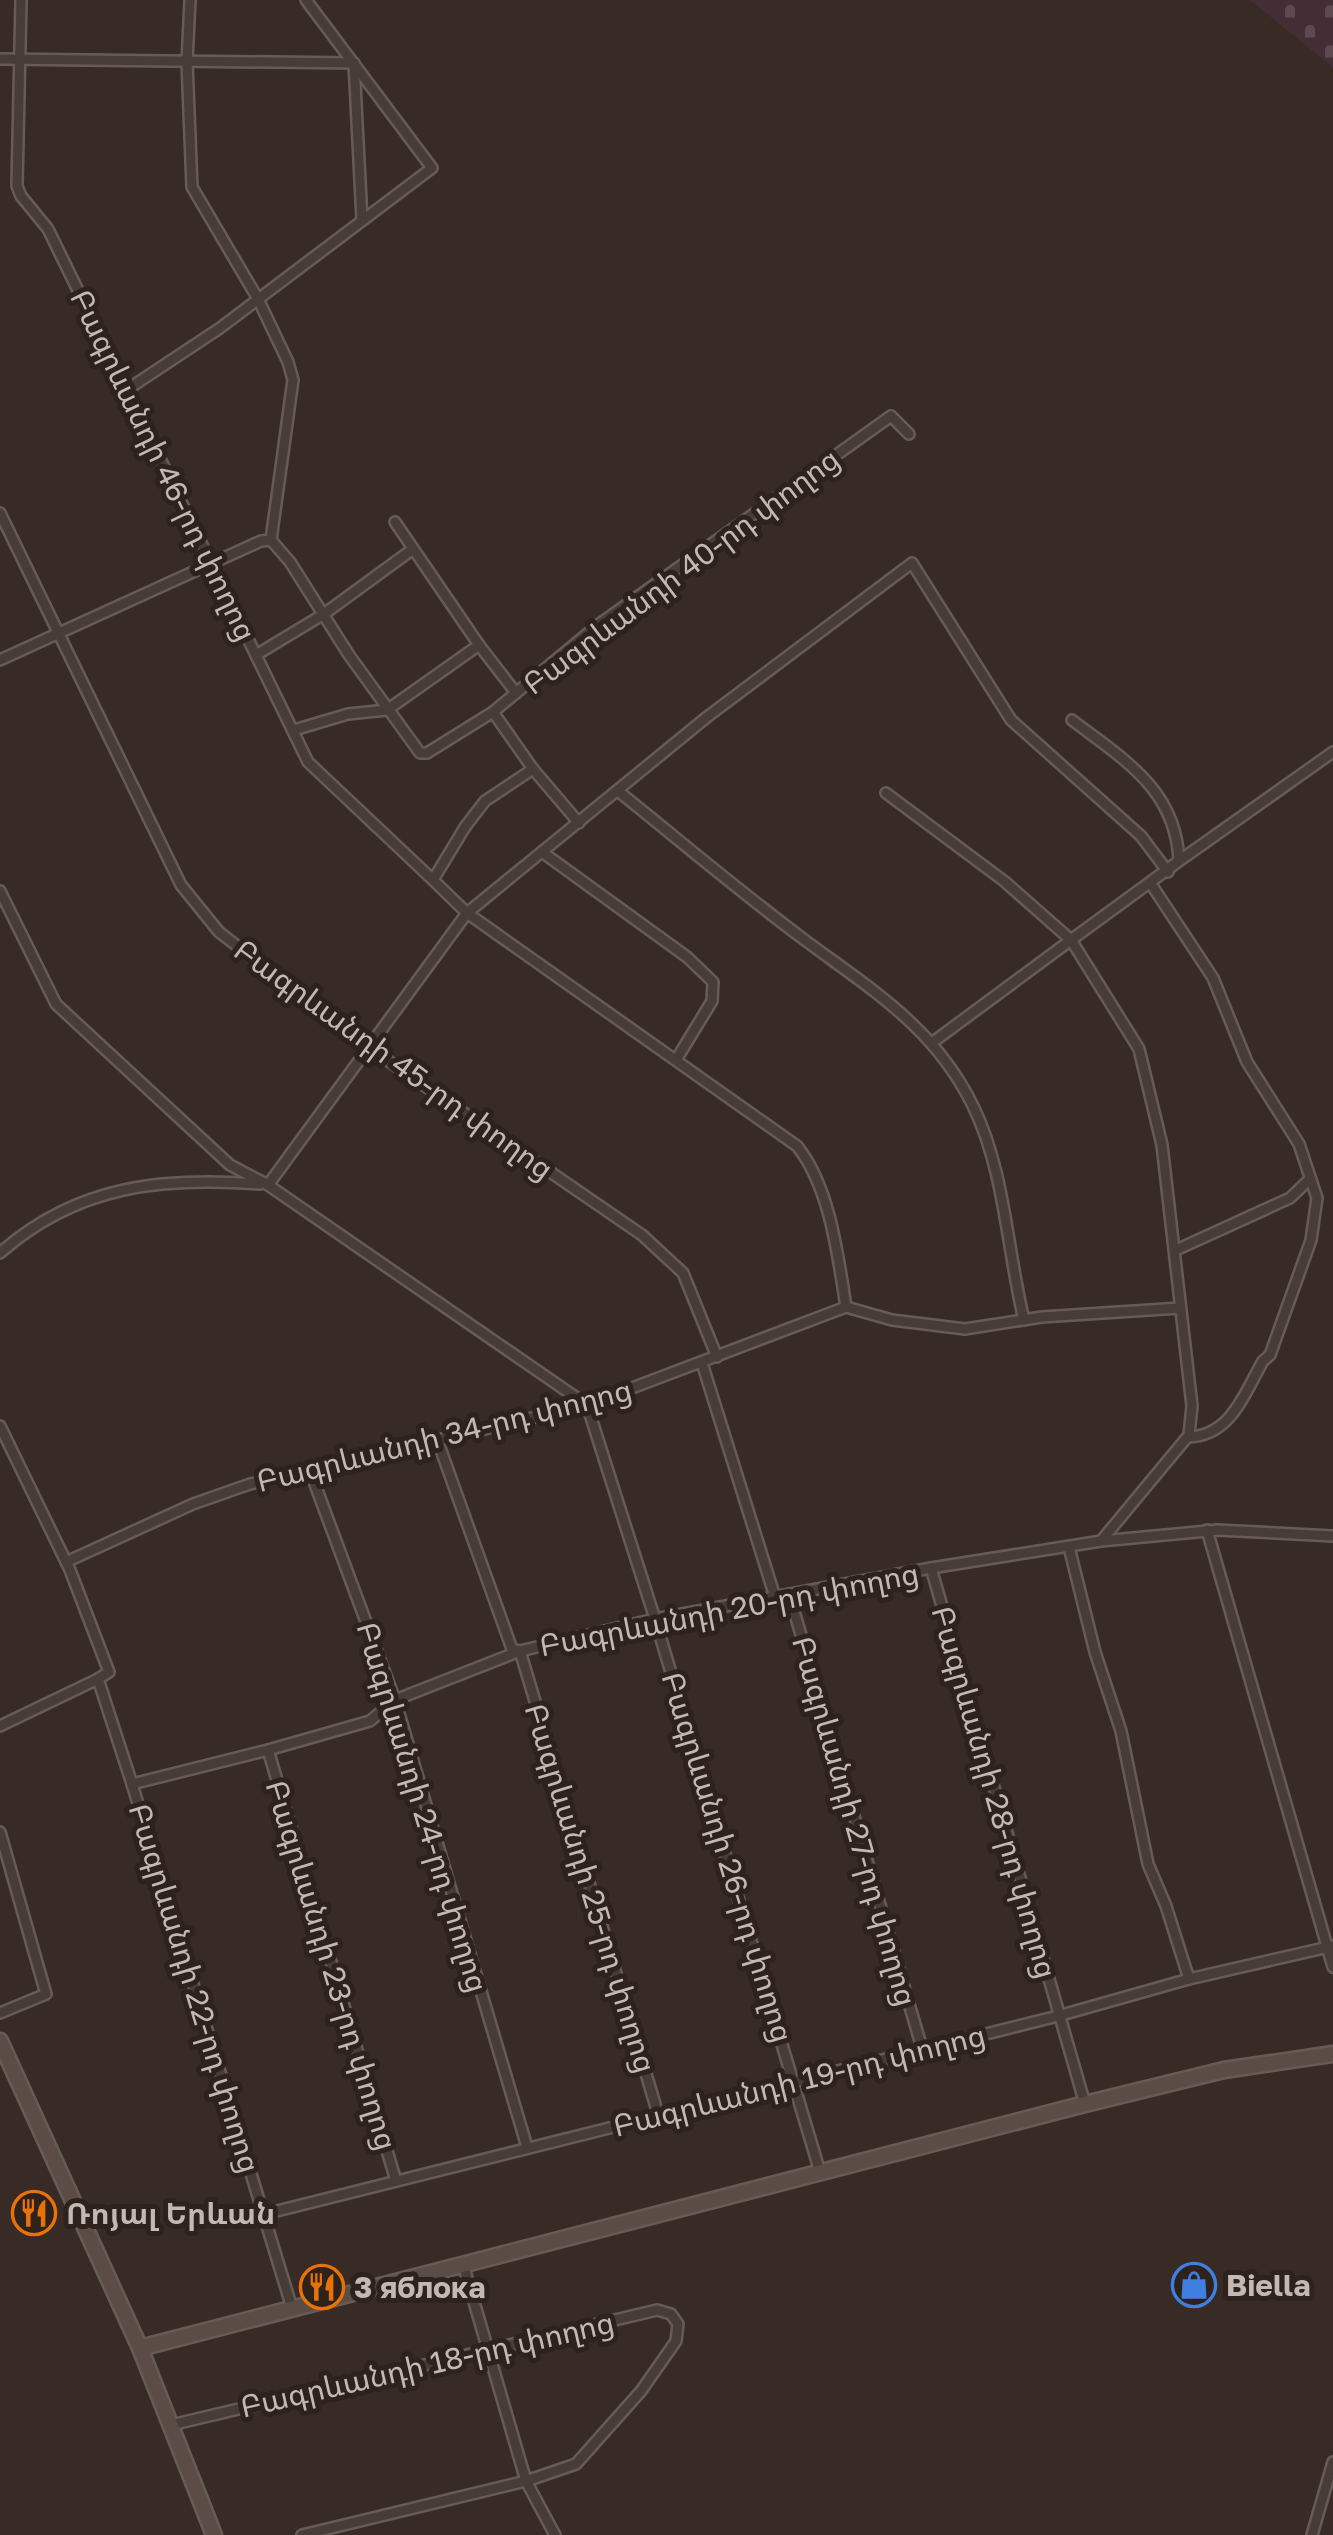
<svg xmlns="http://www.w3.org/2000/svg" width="1333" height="2535" font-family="'Golos Text','Noto Sans Armenian',sans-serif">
	<defs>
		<pattern id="cemetery-stones" width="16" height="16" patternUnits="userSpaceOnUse" patternTransform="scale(2.5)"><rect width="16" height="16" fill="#442e36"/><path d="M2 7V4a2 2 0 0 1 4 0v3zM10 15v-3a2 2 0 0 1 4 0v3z" fill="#5d4a51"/></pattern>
	</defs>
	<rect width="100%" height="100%" fill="#382a24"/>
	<path fill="url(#cemetery-stones)" d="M1250 0H1333V67Z"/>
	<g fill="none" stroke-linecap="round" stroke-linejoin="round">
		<defs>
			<g id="street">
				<path d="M21 0 17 186 21 196 48 229 308 762 433 880"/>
				<path d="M190 0 187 62 192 187 258 299 288 362 293 380 271 540"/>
				<path d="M0 59 354 63 362 220"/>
				<path d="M128 389 220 328 432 168 306 0"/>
				<path d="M0 513 181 885 219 932 371 1049 642 1235 683 1273 717 1357"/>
				<path d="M479 645 516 693"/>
				<path d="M256 655 324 614 413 549"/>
				<path d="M0 660 261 541 271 540 290 562 349 655 420 753H427L493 712"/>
				<path d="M1072 720C1124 760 1176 789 1179 861L1071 940 1139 1049 1162 1145 1192 1406 1189 1435 1101 1541"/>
				<path d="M294 730 348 714 387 710 479 645 395 522"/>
				<path d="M533 769 579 823"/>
				<path d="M618 791C679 840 739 891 802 938 870 989 934 1026 973 1106 1005 1171 1007 1250 1024 1320"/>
				<path d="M886 793 1004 881 1071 940 933 1042"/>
				<path d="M542 852 687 957 713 982 712 1001 676 1060"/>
				<path d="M1179 861 1333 752"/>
				<path d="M1151 884 1213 978 1247 1062 1299 1144 1317 1198 1311 1240 1270 1355 1263 1361C1244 1394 1231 1436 1188 1437"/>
				<path d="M0 891 56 1004 230 1165 268 1185 587 1405 655 1619 820 2172"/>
				<path d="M268 1185 467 913 433 880 465 827 485 801 533 769 493 712 598 625 891 416 909 434"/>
				<path d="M1176 1250 1290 1198 1310 1179"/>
				<path d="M0 1253C77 1185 162 1177 260 1184"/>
				<path d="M846 1307C838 1256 830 1187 797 1146L467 913 707 717 912 563 1011 720 1141 836 1168 872"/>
				<path d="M702 1363 775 1597"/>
				<path d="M0 1426 70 1570 109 1672 98 1679"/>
				<path d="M438 1442 512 1649 520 1651 658 2114"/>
				<path d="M310 1471 395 1700 527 2147"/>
				<path d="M1207 1530 1333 1967"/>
				<path d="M1069 1547 1095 1652 1121 1731 1148 1864 1166 1906 1189 1979"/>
				<path d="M66 1562 193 1504 250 1484 587 1405 846 1307 892 1320 965 1329 1042 1317 1180 1308"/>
				<path d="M931 1568 1085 2104"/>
				<path d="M789 1594 922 2048"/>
				<path d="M0 1726 98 1679 132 1784 268 1750 370 1721 395 1700 520 1651 655 1619 931 1568 1101 1541 1218 1530 1333 1536"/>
				<path d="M268 1750 396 2181"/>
				<path d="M132 1784 292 2308"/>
				<path d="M0 1832 46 1994 0 2013"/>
				<path d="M265 2214 1058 2016 1189 1979 1333 1946"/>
				<path d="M463 2264 526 2481 555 2535"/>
				<path d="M171 2425 657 2310 671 2314 678 2324 676 2341 641 2391 576 2464 526 2481 302 2535"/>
				<path d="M1312 2535 1333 2462"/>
			</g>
			<g id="secondary">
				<path d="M0 2041 140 2348 214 2535"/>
				<path d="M140 2348 1085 2104 1224 2070 1333 2054"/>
			</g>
		</defs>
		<use href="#street" stroke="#665b55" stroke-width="14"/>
		<use href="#secondary" stroke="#665b55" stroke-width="19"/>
		<use href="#street" stroke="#483c37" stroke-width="9"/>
		<use href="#secondary" stroke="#5b4d45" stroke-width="14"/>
	</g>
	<defs>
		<symbol id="restaurant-ring" viewBox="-11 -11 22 22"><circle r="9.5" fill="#2d221c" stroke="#e8710a" stroke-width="1.5"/><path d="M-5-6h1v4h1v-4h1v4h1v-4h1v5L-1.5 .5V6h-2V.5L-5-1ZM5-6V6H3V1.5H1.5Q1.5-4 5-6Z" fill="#e8710a"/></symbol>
		<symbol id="shop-ring" viewBox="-11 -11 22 22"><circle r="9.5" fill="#2d221c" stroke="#3f7fe0" stroke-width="1.5"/><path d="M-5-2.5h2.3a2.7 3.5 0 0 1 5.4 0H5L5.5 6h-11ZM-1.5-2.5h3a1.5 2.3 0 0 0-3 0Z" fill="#3f7fe0"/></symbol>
	</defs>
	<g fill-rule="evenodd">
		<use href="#restaurant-ring" x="9" y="2188" width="50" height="50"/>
		<use href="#shop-ring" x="1169" y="2260" width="50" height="50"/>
		<use href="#restaurant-ring" x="297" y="2262" width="50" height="50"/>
	</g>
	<g text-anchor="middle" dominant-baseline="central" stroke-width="10" stroke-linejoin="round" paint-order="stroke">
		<g font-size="30" fill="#c4b8b2" stroke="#2d221c">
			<text transform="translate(164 465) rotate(64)">Բագրևանդի 46-րդ փողոց</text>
			<text transform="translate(681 571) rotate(-37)">Բագրևանդի 40-րդ փողոց</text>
			<text transform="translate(394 1059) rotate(36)">Բագրևանդի 45-րդ փողոց</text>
			<text transform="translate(444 1435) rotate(-14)">Բագրևանդի 34-րդ փողոց</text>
			<text transform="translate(729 1609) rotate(-11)">Բագրևանդի 20-րդ փողոց</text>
			<text transform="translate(995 1792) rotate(74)">Բագրևանդի 28-րդ փողոց</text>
			<text transform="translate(423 1807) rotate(73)">Բագրևանդի 24-րդ փողոց</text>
			<text transform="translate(855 1821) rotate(74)">Բագրևանդի 27-րդ փողոց</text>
			<text transform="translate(728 1857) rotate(73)">Բագրևանդի 26-րդ փողոց</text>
			<text transform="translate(591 1888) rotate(73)">Բագրևանդի 25-րդ փողոց</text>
			<text transform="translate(332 1965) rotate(73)">Բագրևանդի 23-րդ փողոց</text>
			<text transform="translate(195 1988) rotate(73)">Բագրևանդի 22-րդ փողոց</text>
			<text transform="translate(799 2080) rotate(-14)">Բագրևանդի 19-րդ փողոց</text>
			<text transform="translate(427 2364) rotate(-13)">Բագրևանդի 18-րդ փողոց</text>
		</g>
		<g font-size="30" font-weight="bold" fill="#c4b8b2" stroke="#2d221c" text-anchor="start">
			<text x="66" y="2213">Ռոյալ Երևան</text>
			<text x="1226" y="2285">Biella</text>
			<text x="354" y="2287">3 яблока</text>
		</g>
	</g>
</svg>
